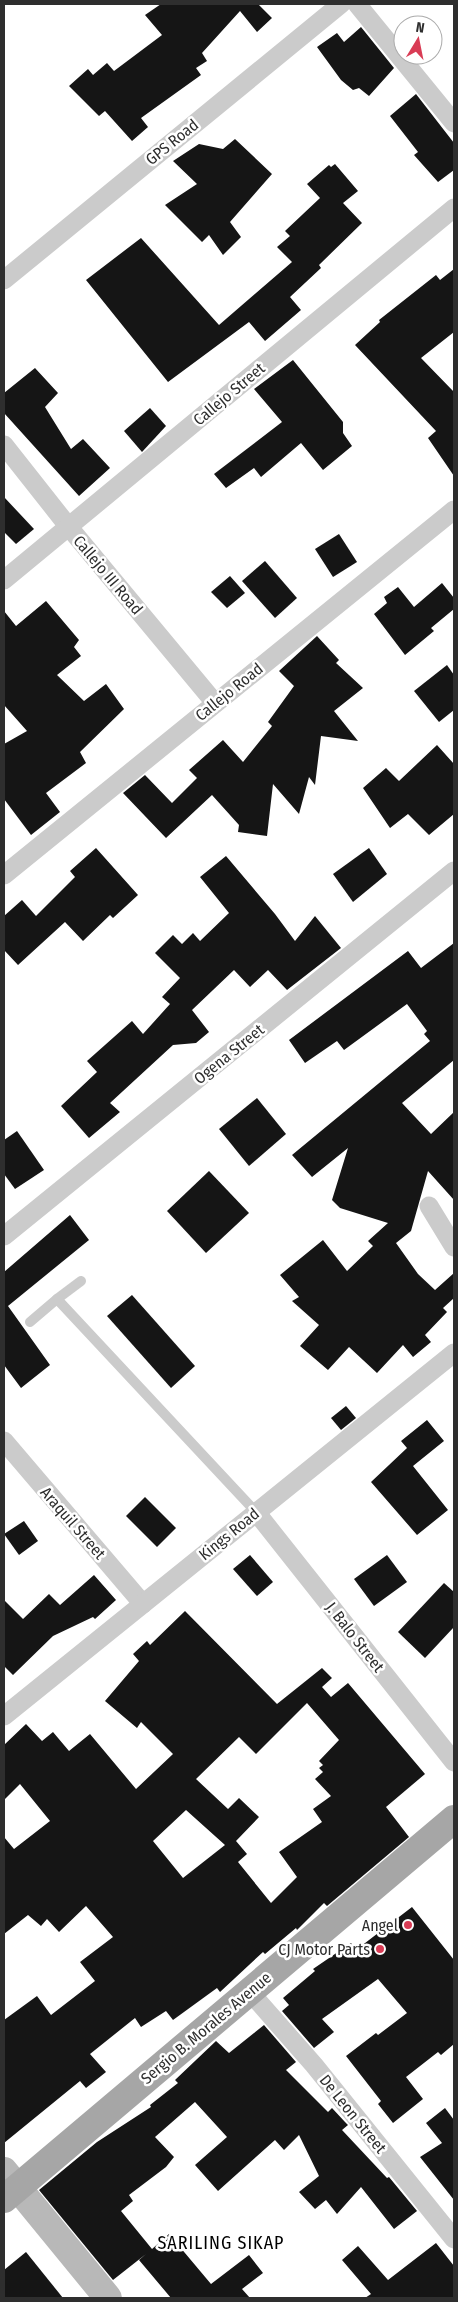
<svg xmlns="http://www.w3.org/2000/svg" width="458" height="2302" font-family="'Fira Sans Condensed',sans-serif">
	<rect width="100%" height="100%" fill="#fff"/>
	<g fill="#151515" fill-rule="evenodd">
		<path d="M161 4H258L272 18 257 32 240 11 202 53 207 61 196 68 201 75 141 118 148 127 132 141 105 111 99 116 69 86 88 69 93 75 107 63 114 71 162 35 145 15Z"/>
		<path d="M361 27 394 68 369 96 359 88 353 90 341 80 317 47 337 33 344 42Z"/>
		<path d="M416 94 454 143V170L438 182 414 155 418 152 390 116Z"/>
		<path d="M235 139 272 174 230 222 241 237 223 255 209 235 202 242 165 205 197 184 173 161 199 144 223 149Z"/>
		<path d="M335 164 358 191 343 203 362 223 319 265 321 268 290 297 301 310 265 341 249 322 168 382 86 280 141 238 219 325 292 262 277 247 290 236 285 231 320 198 307 184 329 165 331 167Z"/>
		<path d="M454 269V332L421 358 454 392V476L428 438 436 431 355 345 380 322 379 320 436 275 440 280Z"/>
		<path d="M293 360 343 422V433L352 446 323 470 301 443 261 477 254 468 226 488 214 474 282 422 254 389Z"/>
		<path d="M35 368 58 393 45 407 71 449 83 439 110 468 79 496 4 413V393Z"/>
		<path d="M150 408 166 426 142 452 124 431Z"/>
		<path d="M4 497 34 529 16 544 4 532Z"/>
		<path d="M339 534 357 562 333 577 315 549Z"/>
		<path d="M265 561 297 598 275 618 242 581Z"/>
		<path d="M230 576 245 593 227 608 211 592Z"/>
		<path d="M442 583 454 598V609L431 628 434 631 405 655 374 614 387 603 384 597 398 587 414 607Z"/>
		<path d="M46 601 79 640 74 647 81 656 57 675 84 701 106 684 124 709 80 752 86 763 46 793 60 812 31 835 4 799V744L27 731 4 705V611L16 626Z"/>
		<path d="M317 636 339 660 336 663 363 688 334 711 358 741 321 736 315 785 309 777 299 814 273 784 267 836 238 832 239 825 212 795 166 838 123 793 145 775 172 803 197 778 189 770 223 740 243 762 272 726 268 722 294 686 279 671Z"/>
		<path d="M447 665 454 675V710L439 722 414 691Z"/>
		<path d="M437 745 454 764V814L429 835 408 814 390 828 363 788 386 768 399 781Z"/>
		<path d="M96 848 138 895 113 918 110 915 83 941 65 922 18 965 4 950V916L22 900 36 916 75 877 70 871Z"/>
		<path d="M369 848 387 874 353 902 333 874Z"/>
		<path d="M226 856 275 914 295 941 315 916 341 948 287 990 268 970 250 987 234 970 192 1010 209 1032 196 1043 173 1045 110 1103 120 1112 89 1138 61 1106 97 1072 87 1061 132 1021 143 1034 170 1004 162 997 180 978 155 953 173 935 182 944 193 933 200 941 229 913 200 877Z"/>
		<path d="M454 943V1060L402 1103 431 1134 454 1112V1200L428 1171 411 1231 396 1243 418 1274 435 1290 454 1273V1298L443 1308 447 1312 425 1335 431 1342 413 1357 403 1345 377 1373 349 1347 328 1370 300 1346 319 1325 292 1301 299 1297 280 1275 323 1240 347 1271 373 1246 368 1241 388 1223 340 1208 332 1200 348 1148 312 1177 292 1155 430 1041 424 1034 427 1031 407 1004 344 1050 337 1041 305 1063 289 1040 408 951 421 968Z"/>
		<path d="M257 1098 286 1134 249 1166 219 1129Z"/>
		<path d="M17 1131 44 1170 15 1189 4 1174V1140Z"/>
		<path d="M209 1171 249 1213 206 1253 167 1211Z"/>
		<path d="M70 1215 89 1240 8 1306 50 1365 21 1388 4 1365V1272Z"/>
		<path d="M132 1295 195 1366 171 1388 107 1316Z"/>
		<path d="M346 1406 356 1418 341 1430 331 1418Z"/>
		<path d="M427 1420 444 1441 413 1466 448 1510 417 1535 371 1482 407 1448 401 1441Z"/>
		<path d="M145 1497 176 1528 157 1547 126 1516Z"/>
		<path d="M24 1521 38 1541 19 1555 4 1534Z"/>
		<path d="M250 1555 273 1582 257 1596 233 1569Z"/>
		<path d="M387 1555 407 1582 374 1606 354 1579Z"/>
		<path d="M94 1575 116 1600 95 1619 93 1617 53 1636 13 1675 4 1666V1600L23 1619 49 1594 60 1605Z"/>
		<path d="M444 1583 454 1592V1627L425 1658 398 1632Z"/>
		<path d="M185 1611 277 1704 322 1668 332 1678 322 1687 331 1697 348 1683 425 1774 386 1807 409 1837 327 1906 324 1903 297 1930 296 1928 265 1954 263 1952 220 1992 217 1988 173 2020 166 2011 141 2027 135 2018 90 2054 106 2072 86 2088 80 2081 4 2143V2020L37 1996 51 2015 95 1981 80 1962 113 1937 86 1906 59 1932 47 1919 41 1926 28 1915 4 1934V1837L14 1849 50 1821 20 1784 4 1800V1745L26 1724 42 1741 53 1732 69 1751 90 1734 136 1789 173 1754 141 1722 137 1728 105 1701 139 1661 133 1654 147 1641 150 1645ZM307 1703 339 1740 319 1761 323 1765 319 1768 323 1772 315 1779 331 1796 313 1809 322 1822 279 1852 297 1877 271 1903 238 1862 247 1854 236 1841 259 1817 239 1798 228 1809 196 1779 239 1737 256 1754ZM186 1810 225 1845 183 1878 153 1841Z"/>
		<path d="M412 1907 454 1960V2044L441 2055 438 2052 406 2077 423 2099 393 2123 378 2104 381 2101 346 2056 376 2033 378 2035 407 2013 378 1979 322 2019 334 2032 314 2048 282 2011 289 2005 283 1998 315 1971 313 1969 351 1943 356 1950Z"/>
		<path d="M264 2025 296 2062 286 2070 328 2112 332 2108 345 2122 348 2125 342 2130 387 2178 389 2177 417 2211 394 2229 361 2187 337 2214 326 2200 315 2209 299 2192 319 2176 299 2135 284 2150 275 2140 218 2191 195 2165 227 2137 195 2102 155 2137 174 2157 166 2167 129 2195 133 2201 121 2211 152 2249 169 2234 211 2284 249 2255 263 2273 242 2289 250 2298H171L139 2260 146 2254 113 2280 39 2190 97 2142 151 2107 150 2105 178 2083 175 2080 216 2041 229 2053Z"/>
		<path d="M445 2108 454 2120V2200L420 2157 442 2143 426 2123Z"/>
		<path d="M436 2243 454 2266V2298H365L371 2294 342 2260 358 2246 388 2280Z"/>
		<path d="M26 2252 63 2298H4V2270Z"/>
	</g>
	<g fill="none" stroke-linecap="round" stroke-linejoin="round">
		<g stroke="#cbcbcb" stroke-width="10">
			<path d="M57 1299 81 1281"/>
			<path d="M30 1322 57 1299 256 1512"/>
		</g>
		<g stroke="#cbcbcb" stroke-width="19">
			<path d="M357 4 454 123"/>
			<path d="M4 280 341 4"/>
			<path d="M4 445 68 526 215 703"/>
			<path d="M4 580 454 208"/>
			<path d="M4 875 454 510"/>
			<path d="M429 1206 454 1247"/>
			<path d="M4 1236 454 871"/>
			<path d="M4 1441 143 1604"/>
			<path d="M256 1512 454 1762"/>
			<path d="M4 1716 454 1353"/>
			<path d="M249 1991 314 2065 454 2239"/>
		</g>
		<path stroke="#b8b8b8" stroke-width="28" d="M4 2171 108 2298"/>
		<path stroke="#a6a6a6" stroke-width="28" d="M4 2199 454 1819"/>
	</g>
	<g fill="#d93c55" stroke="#fff" stroke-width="2">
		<circle cx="408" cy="1925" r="5"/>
		<circle cx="380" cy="1949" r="5"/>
	</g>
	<g text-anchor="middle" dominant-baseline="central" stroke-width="5" stroke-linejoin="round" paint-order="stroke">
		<g font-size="16" fill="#2e2e2e" stroke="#fff">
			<text transform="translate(172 142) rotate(-39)">GPS Road</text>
			<text transform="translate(229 394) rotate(-40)">Callejo Street</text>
			<text transform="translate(108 575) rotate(50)">Callejo III Road</text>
			<text transform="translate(229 692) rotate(-39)">Callejo Road</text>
			<text transform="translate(229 1054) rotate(-39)">Ogena Street</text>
			<text transform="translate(73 1523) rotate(49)">Araquil Street</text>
			<text transform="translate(229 1534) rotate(-39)">Kings Road</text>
			<text transform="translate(355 1637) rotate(52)">J. Balo Street</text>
			<text transform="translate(206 2028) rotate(-40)">Sergio B. Morales Avenue</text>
			<text transform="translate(353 2114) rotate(51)">De Leon Street</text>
		</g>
		<g font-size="16" fill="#2e2e2e" stroke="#fff" text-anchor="end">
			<text x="398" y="1925">Angel</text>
			<text x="370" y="1949">CJ Motor Parts</text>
		</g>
		<g font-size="18" letter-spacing="1" fill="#000" stroke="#fff">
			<text x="221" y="2243">SARILING SIKAP</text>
		</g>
	</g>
	<rect width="458" height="2302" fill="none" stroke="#2e2e2e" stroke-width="10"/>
	<g transform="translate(418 40) rotate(10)"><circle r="24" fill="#ffffff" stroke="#ababab"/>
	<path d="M0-4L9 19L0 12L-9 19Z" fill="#d93c55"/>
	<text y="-8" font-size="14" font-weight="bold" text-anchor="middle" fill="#2e2e2e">N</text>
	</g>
</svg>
